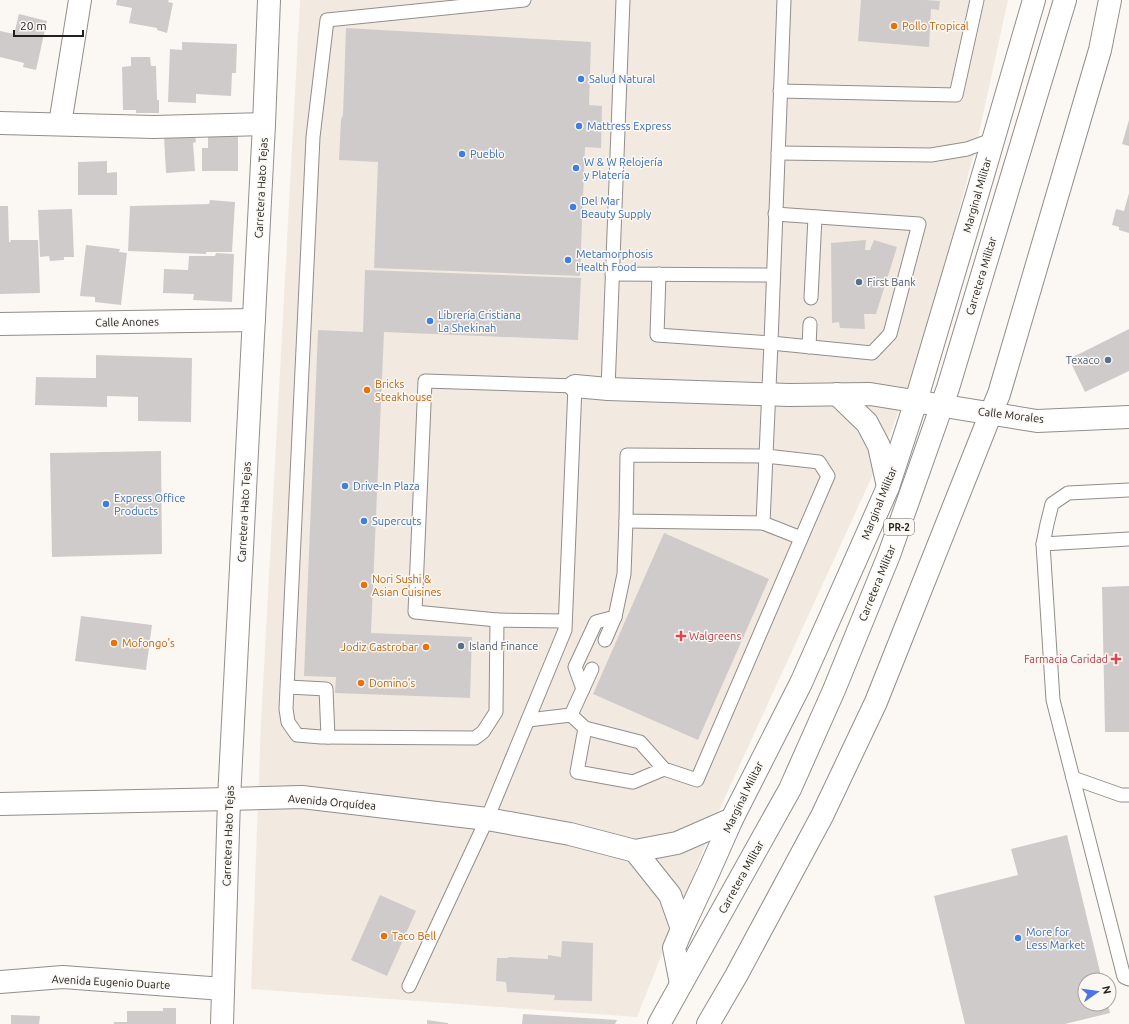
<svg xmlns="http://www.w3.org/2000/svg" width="1129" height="1024" font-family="Ubuntu,sans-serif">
	<rect width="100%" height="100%" fill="#fbf8f4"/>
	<path fill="#f2eae0" d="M300 0H1008L979 133 926 340 881 457 721 806 637 1017 251 989 261 722Z"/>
	<g fill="#d0cbcb">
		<path d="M117 0H169L168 2 173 3 167 33 157 30V28L129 23 132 8 116 5Z"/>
		<path d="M861 0H925L940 1 939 10 931 9 929 47 858 41Z"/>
		<path d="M19 14 47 21 36 70 23 67 24 63 0 57V31L14 34Z"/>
		<path d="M346 28 591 42 589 105 602 106 601 148 585 147 580 276 374 268 378 162 339 160 341 120 343 115Z"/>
		<path d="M182 42 237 44 236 73H232L231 96 196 94V103L168 102 170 49 182 50Z"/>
		<path d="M131 57H150L151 66H156L157 100H159V113H136V110H123L122 67 131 66Z"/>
		<path d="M1129 120V146L1122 144Z"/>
		<path d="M208 132H238V171H202V148H208Z"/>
		<path d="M195 135 196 142 193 143 195 171 166 173 164 137Z"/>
		<path d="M107 161V173L117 172V195H78V162Z"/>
		<path d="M1129 193V233L1119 230V227L1112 225 1116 209 1124 211Z"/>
		<path d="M210 200 235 202 232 252H206V254L128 251 130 206 209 204Z"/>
		<path d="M0 206H8L9 242H11L10 240H38L40 293 0 294Z"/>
		<path d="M72 209 74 257H64V260L50 261 49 256 40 257 38 210Z"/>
		<path d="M866 240 865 250H870L874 240 897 247 876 314H864L865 329 840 328 839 322 832 323 831 243Z"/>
		<path d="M86 245 120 249 119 252 127 253 121 305 95 302V297L80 296Z"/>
		<path d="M216 253 234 254 232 302 193 300 194 294 163 293 164 269 188 270 189 256H215Z"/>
		<path d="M365 270 581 278 578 340 384 332 371 633 472 637 470 698 335 693 336 677 304 676 318 330 363 332Z"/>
		<path d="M1129 329V371L1085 392 1069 359Z"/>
		<path d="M96 355 192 358 191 422 138 421V397L107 396V407L35 405 36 377 96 378Z"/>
		<path d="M161 451 162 554 52 557 50 453Z"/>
		<path d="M664 533 769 579 698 740 593 694Z"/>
		<path d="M1129 586V732H1105L1102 587Z"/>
		<path d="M81 616 152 625 146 670 75 661Z"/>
		<path d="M1067 835 1102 980H1085V1004H1108L1110 1013 1065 1024H965L934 896 1018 875 1011 849Z"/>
		<path d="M380 895 416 911 387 976 351 960Z"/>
		<path d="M562 941 593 943 592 1001 554 1000 555 995 507 992 506 982 496 981 497 958H507L509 957 548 959V955L561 957Z"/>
		<path d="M163 1008H176V1024H114V1022H127V1011H163Z"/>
		<path d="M523 1014 617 1020 615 1024H522Z"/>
		<path d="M11 1015 40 1016 39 1024H11Z"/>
		<path d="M427 1020 448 1023V1024H427Z"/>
	</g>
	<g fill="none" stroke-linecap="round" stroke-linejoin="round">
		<defs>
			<g id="service">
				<path d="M524 0 327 20 313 137 286 709 288 722 297 735 321 737 475 738 483 732 496 712 497 620 565 621"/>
				<path d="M780 91 956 95 977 0"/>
				<path d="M778 153 931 155 967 149 994 139"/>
				<path d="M612 274 773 275"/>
				<path d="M659 274 657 335 771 343 872 353 890 334 919 224 775 214"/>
				<path d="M811 298 815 217"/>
				<path d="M809 347 810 324"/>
				<path d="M608 389 623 0"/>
				<path d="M763 523 801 538"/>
				<path d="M1129 539 1043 544 1053 700 1124 977 1129 979"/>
				<path d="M1043 544 1047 524 1052 504 1068 493 1129 490"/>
				<path d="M605 640 615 617 624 574 626 521"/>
				<path d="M288 687 326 689 328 737"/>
				<path d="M583 689 575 667 596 622 615 617"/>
				<path d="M571 715 592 669"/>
				<path d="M528 720 571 715 585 728"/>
				<path d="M664 769 640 742 585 728 577 772 633 782 664 769 697 780 828 476 819 462 766 456 627 455 626 521 763 523C766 463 768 403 771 343L784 0"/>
				<path d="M1073 778 1121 795H1129"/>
				<path d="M409 986 487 819 565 630 575 386 425 381 415 612 497 620"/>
			</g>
			<g id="minor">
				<path d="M0 123 154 127 264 124"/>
				<path d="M60 124 80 0"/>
				<path d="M0 324 254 320"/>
				<path d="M575 386 608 389 789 395 870 394 1037 421 1129 417"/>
				<path d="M837 394 867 423 879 446 888 487"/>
				<path d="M229 799 302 797 487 819 570 834 635 851 677 843 732 819"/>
				<path d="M635 851 670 895 682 929"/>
				<path d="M0 982 63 977 223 989"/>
				<path d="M681 984 674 948 682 929 709 871 732 819 801 683 888 487 916 401 983 175 1034 0"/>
			</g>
			<g id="tertiary">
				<path d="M0 804 229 799"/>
				<path d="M222 1024 229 799 264 124 269 0"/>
			</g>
			<g id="primary">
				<path d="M659 1024 790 789 834 690 889 555 948 388 1065 0"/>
				<path d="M708 1024 736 976 822 816 876 702 991 413 999 394 1100 50 1110 0"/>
			</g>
		</defs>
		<use href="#service" stroke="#918e8b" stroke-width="15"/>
		<use href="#minor" stroke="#918e8b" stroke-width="24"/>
		<use href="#tertiary" stroke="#918e8b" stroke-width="24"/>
		<use href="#primary" stroke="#918e8b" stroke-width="24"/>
		<use href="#service" stroke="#fff" stroke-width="13"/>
		<use href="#minor" stroke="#fff" stroke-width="22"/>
		<use href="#tertiary" stroke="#fff" stroke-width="22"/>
		<use href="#primary" stroke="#fff" stroke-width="22"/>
	</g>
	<g fill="#e8710a" stroke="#fbf8f4" stroke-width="1.5">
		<circle cx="894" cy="26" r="4"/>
		<circle cx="367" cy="390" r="4"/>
		<circle cx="364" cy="585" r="4"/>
		<circle cx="114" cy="643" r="4"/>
		<circle cx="426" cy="647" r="4"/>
		<circle cx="361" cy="683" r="4"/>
		<circle cx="384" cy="936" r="4"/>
	</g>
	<g fill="#3f7fe0" stroke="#fbf8f4" stroke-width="1.5">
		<circle cx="581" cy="79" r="4"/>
		<circle cx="579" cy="126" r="4"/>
		<circle cx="462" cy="154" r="4"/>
		<circle cx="576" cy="168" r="4"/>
		<circle cx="573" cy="207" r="4"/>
		<circle cx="568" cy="260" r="4"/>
		<circle cx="430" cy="321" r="4"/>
		<circle cx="345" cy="486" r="4"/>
		<circle cx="106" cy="504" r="4"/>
		<circle cx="364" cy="521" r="4"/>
		<circle cx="1018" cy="938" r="4"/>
	</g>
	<g fill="#5c6f8a" stroke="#fbf8f4" stroke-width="1.5">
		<circle cx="859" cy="282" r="4"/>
		<circle cx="1108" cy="360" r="4"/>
		<circle cx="461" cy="646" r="4"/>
	</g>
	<g fill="#e0444e" stroke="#fbf8f4" stroke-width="1.5">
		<path d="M679 630h4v4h4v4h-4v4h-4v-4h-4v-4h4z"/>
		<path d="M1114 653h4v4h4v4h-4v4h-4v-4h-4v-4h4z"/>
	</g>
	<g text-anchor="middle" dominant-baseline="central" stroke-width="3" stroke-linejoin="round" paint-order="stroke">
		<rect fill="#fbf8f4" stroke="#63625f" stroke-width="1" x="884" y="519" width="30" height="16" rx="3"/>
		<g font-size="10" font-weight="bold" fill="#22211f">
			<text x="899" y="527">PR-2</text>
		</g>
		<g font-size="11" fill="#c56008" stroke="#fbf8f4" text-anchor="start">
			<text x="902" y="26">Pollo Tropical</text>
			<text x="375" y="384">Bricks<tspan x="375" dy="13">Steakhouse</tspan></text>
			<text x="372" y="579">Nori Sushi &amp;<tspan x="372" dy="13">Asian Cuisines</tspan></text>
			<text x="122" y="643">Mofongo's</text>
			<text x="418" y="647" text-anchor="end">Jodiz Gastrobar</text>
			<text x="369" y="683">Domino's</text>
			<text x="392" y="936">Taco Bell</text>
		</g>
		<g font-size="11" fill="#366cbe" stroke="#fbf8f4" text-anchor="start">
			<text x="589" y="79">Salud Natural</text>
			<text x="587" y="126">Mattress Express</text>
			<text x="470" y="154">Pueblo</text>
			<text x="584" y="162">W &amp; W Relojería<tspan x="584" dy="13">y Platería</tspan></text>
			<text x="581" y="201">Del Mar<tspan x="581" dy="13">Beauty Supply</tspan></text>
			<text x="576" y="254">Metamorphosis<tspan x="576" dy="13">Health Food</tspan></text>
			<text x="438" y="315">Librería Cristiana<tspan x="438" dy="13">La Shekinah</tspan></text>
			<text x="353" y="486">Drive-In Plaza</text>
			<text x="114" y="498">Express Office<tspan x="114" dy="13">Products</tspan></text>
			<text x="372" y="521">Supercuts</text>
			<text x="1026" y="932">More for<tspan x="1026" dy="13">Less Market</tspan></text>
		</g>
		<g font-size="11" fill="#22211f" stroke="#fbf8f4">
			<text transform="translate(261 188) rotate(-87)">Carretera Hato Tejas</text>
			<text transform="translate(977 195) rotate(-74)">Marginal Militar</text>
			<text transform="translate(981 276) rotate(-73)">Carretera Militar</text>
			<text transform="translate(127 322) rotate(-1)">Calle Anones</text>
			<text transform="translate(1011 415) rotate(7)">Calle Morales</text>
			<text transform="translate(879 503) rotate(-68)">Marginal Militar</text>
			<text transform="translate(244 512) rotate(-87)">Carretera Hato Tejas</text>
			<text transform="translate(877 583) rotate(-68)">Carretera Militar</text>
			<text transform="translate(743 797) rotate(-64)">Marginal Militar</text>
			<text transform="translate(332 802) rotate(5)">Avenida Orquídea</text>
			<text transform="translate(228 836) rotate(-88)">Carretera Hato Tejas</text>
			<text transform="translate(741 877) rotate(-61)">Carretera Militar</text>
			<text transform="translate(111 982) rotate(3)">Avenida Eugenio Duarte</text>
		</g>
		<g font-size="11" fill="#4e5e75" stroke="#fbf8f4" text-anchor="start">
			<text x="867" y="282">First Bank</text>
			<text x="1100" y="360" text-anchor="end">Texaco</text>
			<text x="469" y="646">Island Finance</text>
		</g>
		<g font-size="11" fill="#be3a42" stroke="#fbf8f4" text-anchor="start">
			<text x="689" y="636">Walgreens</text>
			<text x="1108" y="659" text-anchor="end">Farmacia Caridad</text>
		</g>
	</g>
	<g transform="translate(1097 992) rotate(77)"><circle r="19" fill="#fbf8f4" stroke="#a4a29f"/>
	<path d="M0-3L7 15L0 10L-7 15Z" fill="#4f71e5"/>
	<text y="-6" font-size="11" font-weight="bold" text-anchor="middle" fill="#22211f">N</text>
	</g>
	<path d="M14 30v6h69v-6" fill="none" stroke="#22211f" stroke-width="2"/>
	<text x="20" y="30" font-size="12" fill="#22211f" stroke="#fbf8f4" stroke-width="3" paint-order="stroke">20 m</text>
</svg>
